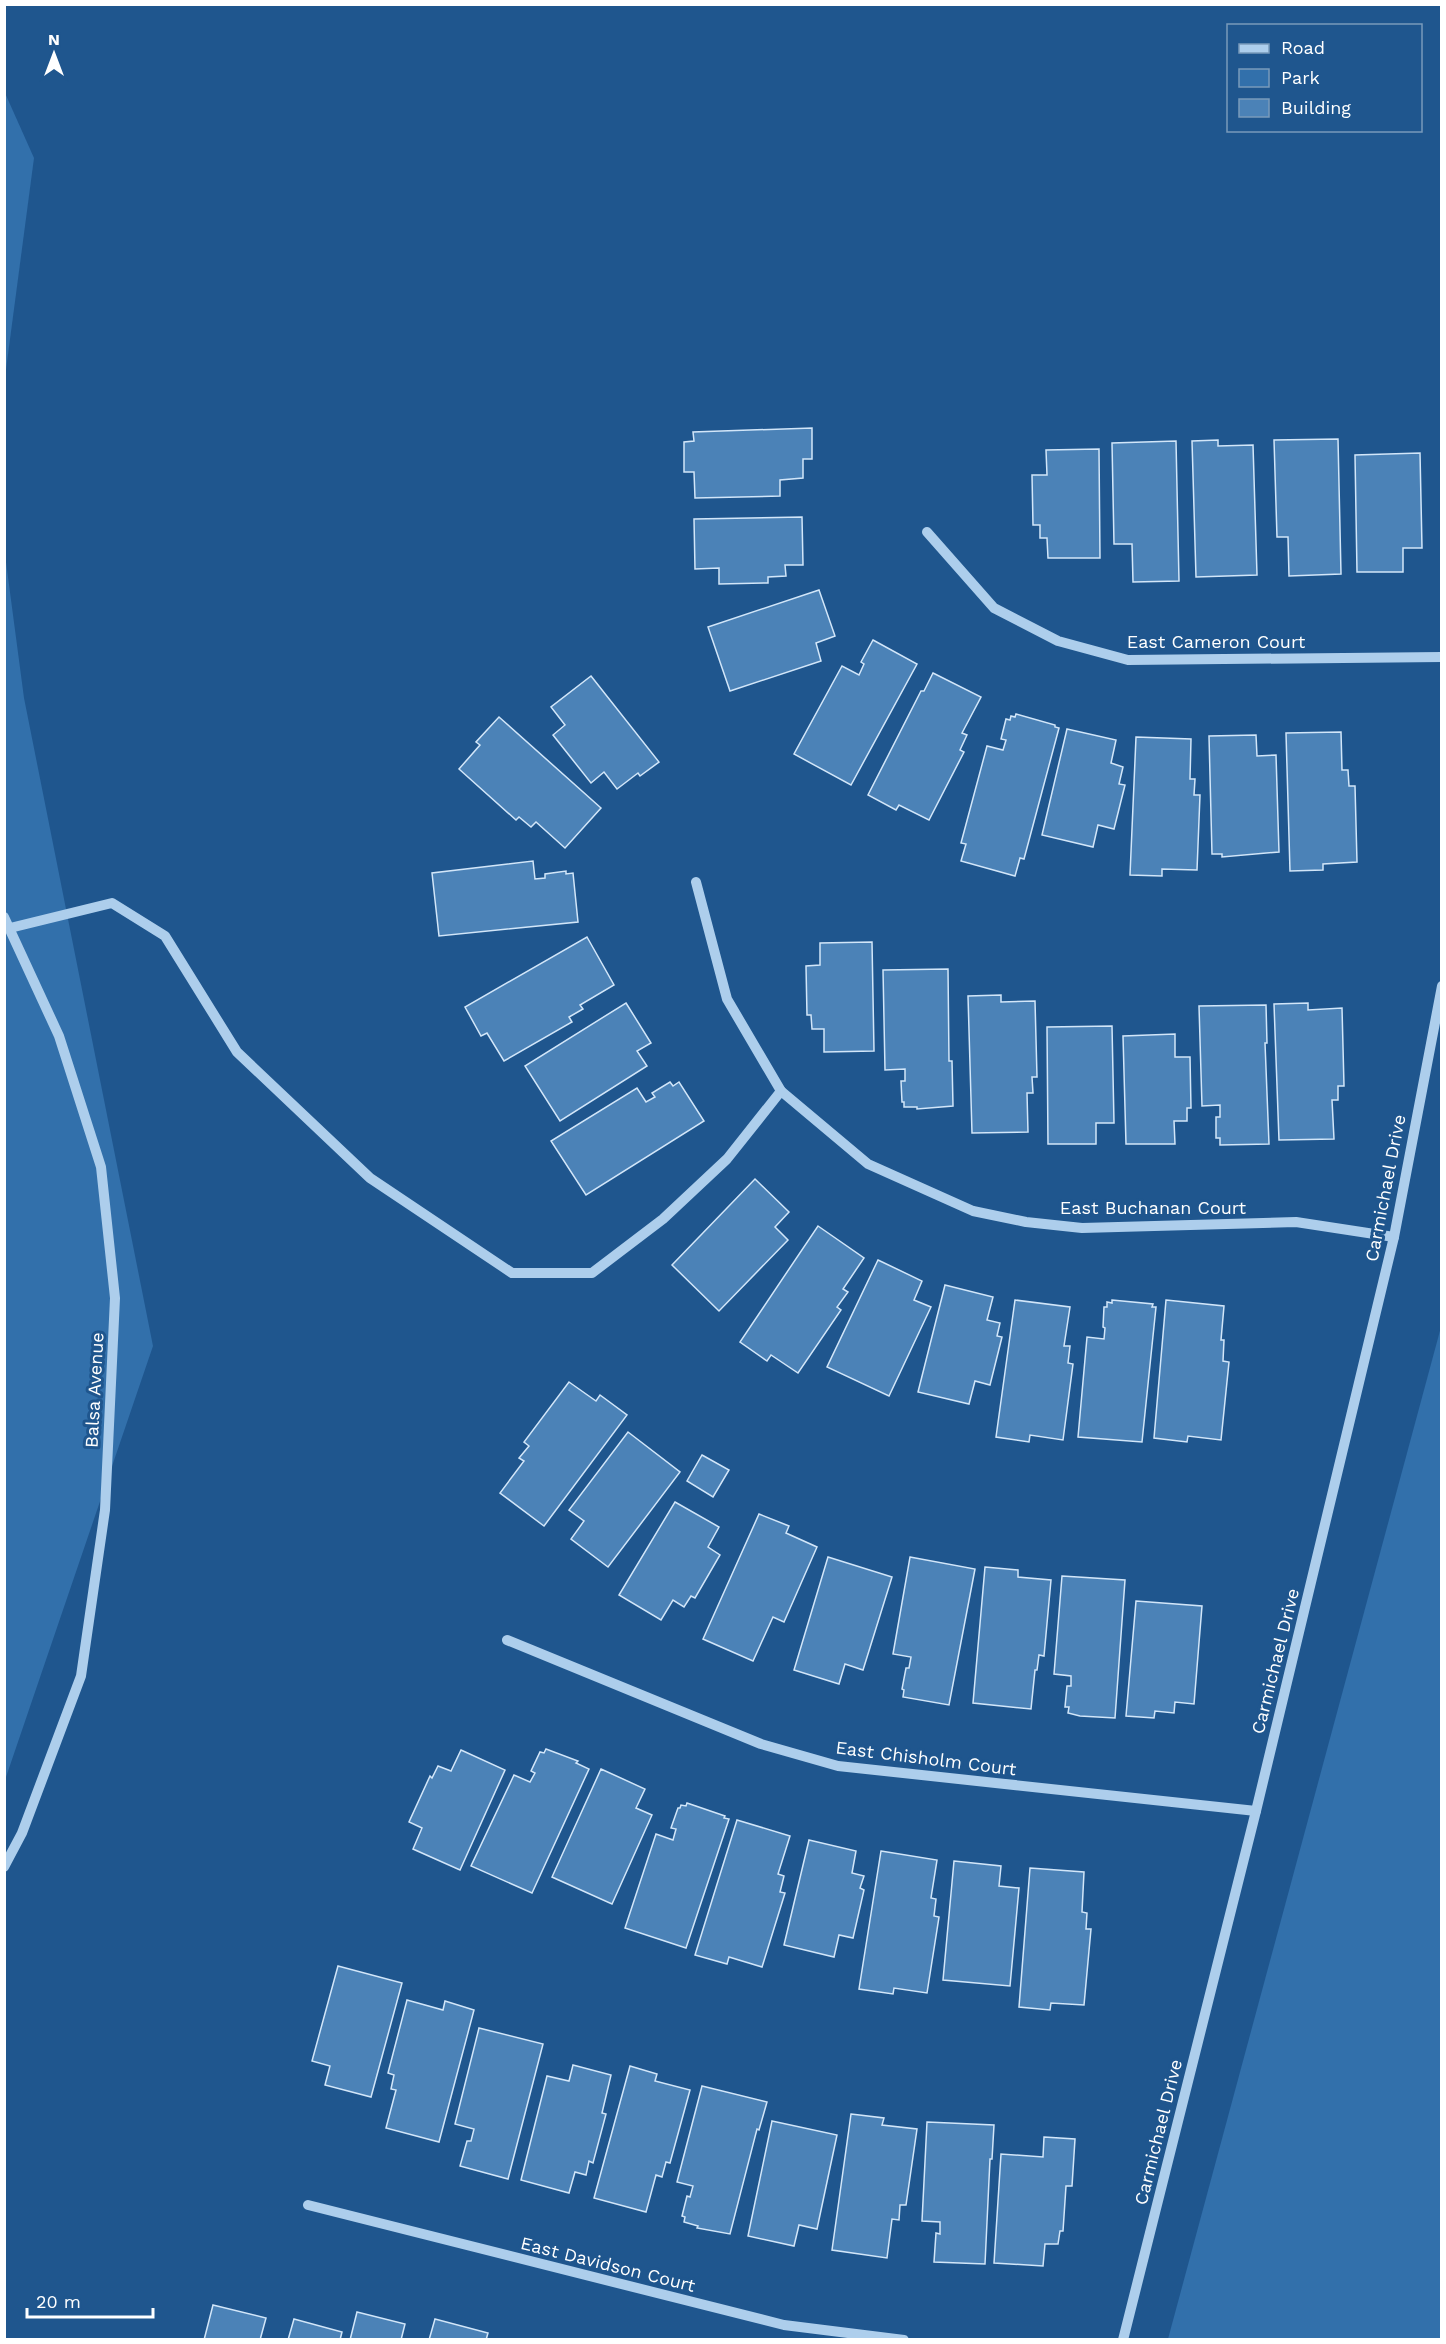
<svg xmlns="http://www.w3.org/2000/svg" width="1446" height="2344" font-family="'Work Sans',sans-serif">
	<rect width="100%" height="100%" fill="#1f568e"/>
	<g fill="#3270ab">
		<path d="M5 93 34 158 5 377Z"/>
		<path d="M4 547 24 698 153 1346 5 1780Z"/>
		<path d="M1441 1327V2339H1168Z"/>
	</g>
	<g fill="#4b82b7" stroke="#d2e6f9" stroke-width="1.5">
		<path d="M812 428V459H803V478L780 480V496L695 498 694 472H684V442L694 441 693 432Z"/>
		<path d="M1338 439 1341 574 1289 576 1288 537H1277L1274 440Z"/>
		<path d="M1218 440V446L1253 445 1257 575 1196 577 1192 441Z"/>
		<path d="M1176 441 1179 581 1133 582 1132 544H1114L1112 443Z"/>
		<path d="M1099 449 1100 558H1048L1047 538H1040V525H1033L1032 475H1047L1046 450Z"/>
		<path d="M1420 453 1422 548H1403V572H1357L1355 455Z"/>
		<path d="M802 517 803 565H785L786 576 768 577V583L719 584V568L695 569 694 519Z"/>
		<path d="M819 590 835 636 816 643 821 661 730 691 708 627Z"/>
		<path d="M873 640 917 664 851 785 794 754 842 666 859 675 864 664 861 662Z"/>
		<path d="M933 673 981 697 962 733 967 735 960 750 964 752 929 820 899 805 896 810 868 795 921 691H924Z"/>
		<path d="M591 676 659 762 640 776 638 773 617 789 604 772 591 783 553 735 565 725 551 707Z"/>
		<path d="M1016 714 1055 725V727L1059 728 1024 859 1020 858 1015 876 961 861 966 844 961 843 987 746 1003 750 1006 740 1001 739 1006 719 1010 720 1011 716 1015 717Z"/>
		<path d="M499 717 601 808 565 848 536 822 531 827 519 817 516 820 459 769 480 745 476 742Z"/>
		<path d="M1067 729 1116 740 1111 763 1123 767 1119 784 1125 785 1114 829 1098 825 1093 847 1042 835Z"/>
		<path d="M1341 732 1342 770H1348L1349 786H1355L1357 862 1323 864V870L1290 871 1286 733Z"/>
		<path d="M1256 735 1257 756 1276 755 1279 852 1222 857V854H1212L1209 736Z"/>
		<path d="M1136 737 1191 739 1190 779H1195L1194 795H1200L1197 870 1162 869V876L1130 875Z"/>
		<path d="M533 861 535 879 545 878V874L566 871V874L573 873 578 922 439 936 432 873Z"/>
		<path d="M587 937 614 985 580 1005 583 1009 569 1017 572 1022 504 1061 487 1033 481 1036 465 1007Z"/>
		<path d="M872 942 874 1051 824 1052V1029H812L811 1015H807L806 966 820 965V943Z"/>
		<path d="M948 969 949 1061H952L953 1106 917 1109V1107H904V1102H902L901 1081H905V1069L885 1070 883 970Z"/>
		<path d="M1001 995V1002L1035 1001 1037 1077H1032L1033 1093H1027L1028 1132 972 1133 968 996Z"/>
		<path d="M626 1003 651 1043 637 1051 647 1066 560 1121 525 1066Z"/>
		<path d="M1308 1003V1010L1342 1008 1344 1086H1338V1100H1332L1334 1139 1279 1140 1274 1004Z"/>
		<path d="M1266 1005 1267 1043H1265L1269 1144 1220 1145V1138H1216V1117H1220V1105L1202 1106 1199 1006Z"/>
		<path d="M1112 1026 1114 1123H1096V1144H1048L1047 1027Z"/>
		<path d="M1175 1034V1057H1190L1191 1108H1187V1121H1174L1175 1144H1126L1123 1036Z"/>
		<path d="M670 1082 673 1086 679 1082 704 1121 586 1195 551 1141 637 1088 646 1102 655 1097 652 1093Z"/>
		<path d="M755 1179 789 1212 775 1227 788 1240 719 1311 672 1265Z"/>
		<path d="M818 1226 864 1258 843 1289 848 1292 837 1307 841 1310 798 1373 771 1355 767 1361 740 1342Z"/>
		<path d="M878 1260 922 1281 914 1300 931 1307 889 1396 827 1367Z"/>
		<path d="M945 1285 993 1297 987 1320 1000 1323 997 1336 1002 1337 990 1385 975 1381 969 1404 918 1392Z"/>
		<path d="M1015 1300 1070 1307 1064 1346H1070L1068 1363 1073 1364 1063 1440 1030 1435 1029 1442 996 1437Z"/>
		<path d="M1112 1300 1153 1304 1152 1307H1156L1142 1442 1078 1437 1087 1337 1104 1339 1105 1328 1103 1327 1104 1307H1107V1302L1112 1303Z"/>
		<path d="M1166 1300 1224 1306 1221 1340H1224L1223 1361 1229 1362 1221 1440 1188 1436 1187 1442 1154 1438Z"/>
		<path d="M569 1382 596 1401 600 1395 627 1415 544 1526 500 1493 524 1461 519 1458 529 1446 524 1442Z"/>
		<path d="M628 1432 680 1472 608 1567 571 1539 584 1521 569 1510Z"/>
		<path d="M702 1455 729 1470 713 1497 687 1481Z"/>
		<path d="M675 1502 719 1527 708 1547 720 1555 695 1598 691 1596 684 1607 673 1600 661 1620 619 1595Z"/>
		<path d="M759 1514 789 1526 786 1533 817 1547 784 1622 773 1617 753 1661 703 1639Z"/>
		<path d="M828 1557 892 1577 863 1670 845 1664 839 1684 794 1670Z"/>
		<path d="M910 1557 975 1569 949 1705 903 1697 904 1690 902 1689 906 1668H909L911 1657 893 1654Z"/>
		<path d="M985 1567 1018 1570V1577L1051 1580 1044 1656 1039 1655 1037 1670H1035L1031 1709 973 1703Z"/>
		<path d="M1062 1576 1125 1580 1115 1718 1080 1716 1068 1713 1069 1707H1065L1067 1686H1071V1676L1054 1674Z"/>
		<path d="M1136 1601 1202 1606 1194 1704 1175 1702 1174 1713 1155 1711 1154 1718 1126 1716Z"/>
		<path d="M546 1749 578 1761 576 1763 589 1769 532 1893 471 1866 514 1775 530 1782 535 1773 531 1771 540 1752 544 1753Z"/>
		<path d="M461 1750 505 1770 460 1870 413 1849 422 1828 409 1822 430 1776 432 1778 438 1766 451 1771Z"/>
		<path d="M601 1769 645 1789 636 1808 652 1815 612 1904 552 1877Z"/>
		<path d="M687 1803 725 1816 724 1818 729 1819 686 1948 625 1928 656 1834 673 1840 676 1829 671 1828 678 1808H680L681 1805 686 1806Z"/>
		<path d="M737 1820 790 1836 778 1874 784 1876 780 1892 785 1893 762 1967 729 1957 727 1964 695 1955Z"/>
		<path d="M809 1840 856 1851 852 1873 864 1876 860 1888 864 1890 853 1938 839 1935 834 1957 784 1945Z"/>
		<path d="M881 1851 937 1860 931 1898 936 1899 934 1916 939 1917 927 1993 894 1988 893 1994 859 1989Z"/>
		<path d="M954 1861 1001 1866 999 1886 1019 1888 1010 1986 943 1980Z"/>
		<path d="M1030 1868 1084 1872 1082 1912 1087 1913 1086 1929H1091L1084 2005 1051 2003 1050 2010 1019 2007Z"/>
		<path d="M338 1966 402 1983 371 2097 325 2085 330 2066 312 2061Z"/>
		<path d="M407 2000 443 2010 445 2001 474 2010 439 2142 386 2128 396 2090 391 2089 394 2075 388 2073Z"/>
		<path d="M479 2028 543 2044 508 2179 460 2166 467 2141H471L474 2129 455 2124Z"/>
		<path d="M573 2065 611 2075 602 2113 606 2114 593 2163 589 2161 586 2175 575 2172 569 2193 521 2180 547 2076 569 2081Z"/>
		<path d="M630 2066 657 2074 655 2081 690 2090 670 2163 666 2162 662 2177 656 2175 646 2212 594 2198Z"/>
		<path d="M702 2086 767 2102 759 2130 757 2129 730 2234 697 2228 698 2226 684 2222 685 2217 682 2216 687 2196 690 2197 693 2186 677 2182Z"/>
		<path d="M851 2114 884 2118 882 2125 917 2129 906 2205H900L899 2220 892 2219 887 2258 832 2250Z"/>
		<path d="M772 2121 837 2135 817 2229 799 2225 794 2246 748 2236Z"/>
		<path d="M927 2122 994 2125 992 2159H990L985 2264 934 2262 936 2233 940 2234V2222L922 2221Z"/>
		<path d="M1044 2137 1075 2139 1072 2186H1066L1063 2231H1060L1058 2244H1045L1043 2266 994 2263 1001 2154 1043 2157Z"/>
		<path d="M213 2305 266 2318 260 2340H204Z"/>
		<path d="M357 2312 405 2324 401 2340H350Z"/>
		<path d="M294 2319 342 2332 340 2340H288Z"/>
		<path d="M435 2319 488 2333 486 2340H429Z"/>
	</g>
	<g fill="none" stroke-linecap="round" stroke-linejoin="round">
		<g stroke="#adceec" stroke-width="10">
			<path d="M927 532 994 608 1058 641 1128 660 1442 657"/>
			<path d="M696 882 727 999 781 1091 868 1164 973 1211 1026 1222 1082 1228 1296 1222 1394 1237"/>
			<path d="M4 917 59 1036 101 1167 115 1298 105 1510 81 1676 22 1833 4 1867"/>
			<path d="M10 928 112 903 165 936 237 1052 370 1178 512 1273H592L663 1219 727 1159 781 1091"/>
			<path d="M507 1640 761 1744 838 1766 1256 1811"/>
			<path d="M308 2205 784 2325 904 2340"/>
			<path d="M1123 2340 1256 1811 1394 1237 1442 986"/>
		</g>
	</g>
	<g text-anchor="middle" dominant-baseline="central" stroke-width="6" stroke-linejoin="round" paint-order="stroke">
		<g font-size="18" fill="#fff" stroke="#1f568e">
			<text x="1216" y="641">East Cameron Court</text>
			<text transform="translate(1385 1188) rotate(-79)">Carmichael Drive</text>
			<text x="1153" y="1207">East Buchanan Court</text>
			<text transform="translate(94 1390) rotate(-87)">Balsa Avenue</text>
			<text transform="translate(1275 1661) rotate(-76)">Carmichael Drive</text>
			<text transform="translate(926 1758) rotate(7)">East Chisholm Court</text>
			<text transform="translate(1158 2132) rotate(-76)">Carmichael Drive</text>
			<text transform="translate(608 2264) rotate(14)">East Davidson Court</text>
		</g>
	</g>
	<rect width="1446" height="2344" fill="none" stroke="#ffffff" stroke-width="12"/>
	<rect x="1227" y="24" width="195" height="108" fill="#1f568e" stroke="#799abb" stroke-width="1.5"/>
	<rect x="1239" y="44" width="30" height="9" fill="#adceec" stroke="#799abb" stroke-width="1.5"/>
	<text x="1281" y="54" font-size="18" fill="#ffffff">Road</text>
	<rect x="1239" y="69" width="30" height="18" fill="#3270ab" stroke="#799abb" stroke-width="1.5"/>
	<text x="1281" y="84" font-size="18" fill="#ffffff">Park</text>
	<rect x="1239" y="99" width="30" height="18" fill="#4b82b7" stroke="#799abb" stroke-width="1.5"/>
	<text x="1281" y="114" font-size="18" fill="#ffffff">Building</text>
	<g transform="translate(54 54)" stroke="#1f568e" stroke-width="4.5" paint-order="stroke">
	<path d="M0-4.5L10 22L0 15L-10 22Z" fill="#ffffff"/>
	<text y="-9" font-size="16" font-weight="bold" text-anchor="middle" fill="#ffffff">N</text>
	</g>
	<path d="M27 2308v9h126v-9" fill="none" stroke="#ffffff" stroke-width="3"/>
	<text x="36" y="2308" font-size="18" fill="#ffffff" stroke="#1f568e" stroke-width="4.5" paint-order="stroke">20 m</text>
</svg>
